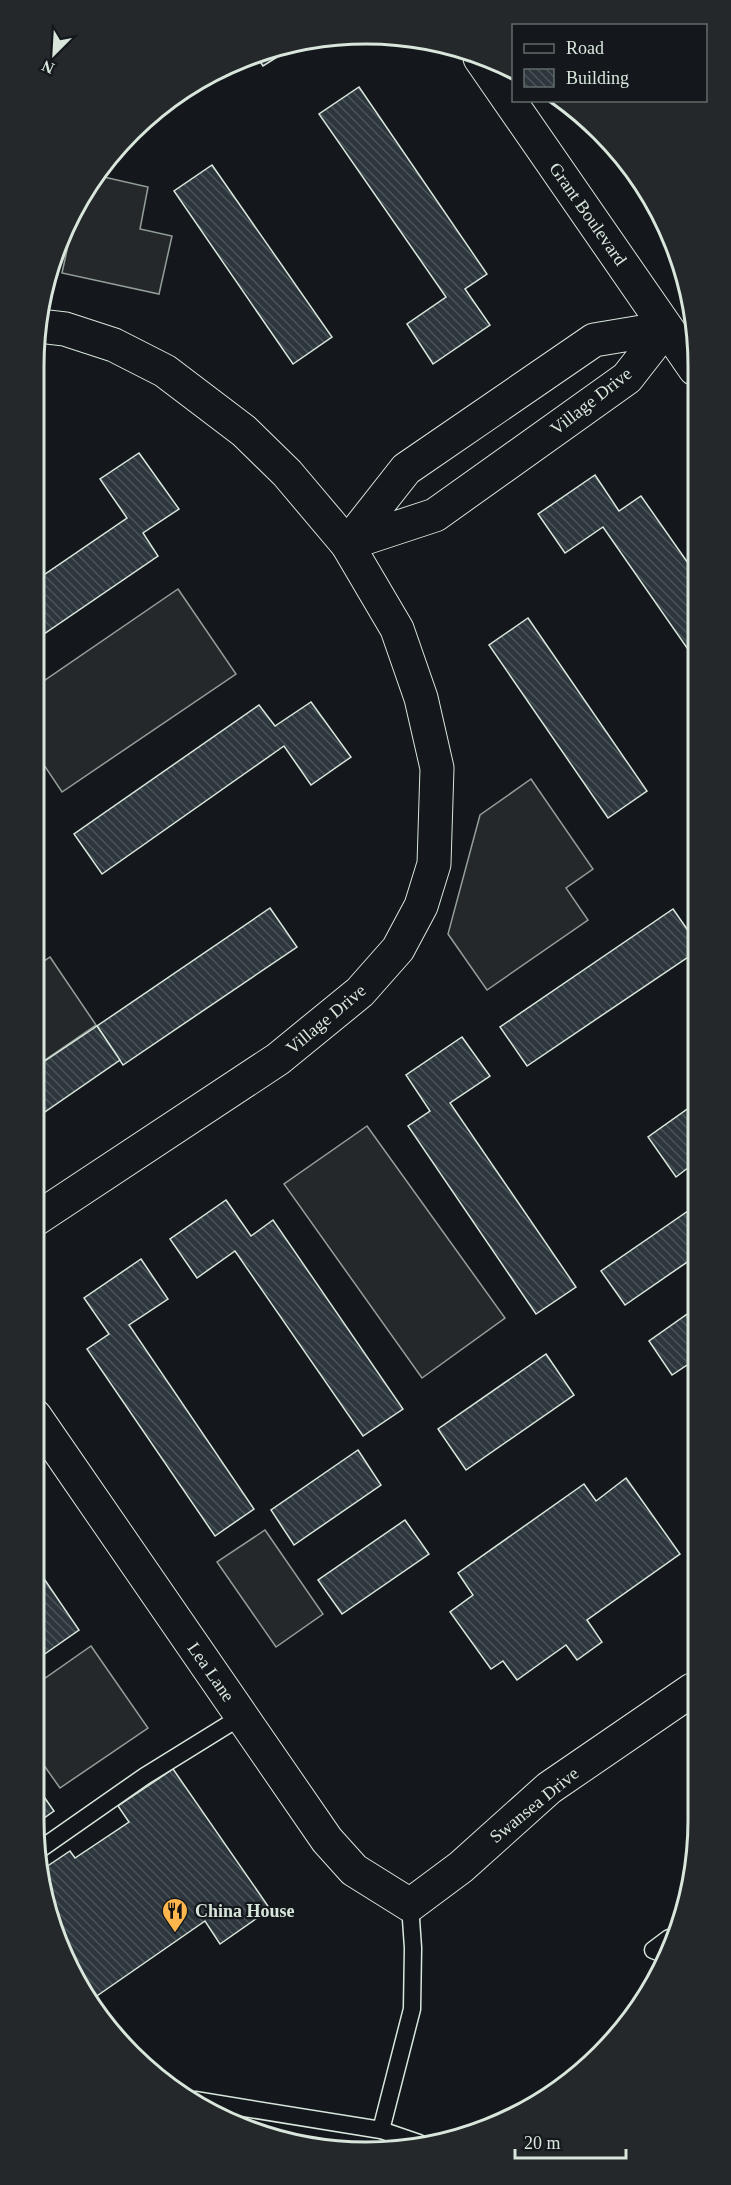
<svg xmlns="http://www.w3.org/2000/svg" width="731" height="2185" font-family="'Times New Roman',serif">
	<defs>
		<pattern id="building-back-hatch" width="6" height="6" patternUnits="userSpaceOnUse" patternTransform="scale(1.5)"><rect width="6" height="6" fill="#2c363c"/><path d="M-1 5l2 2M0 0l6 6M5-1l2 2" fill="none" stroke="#4a5358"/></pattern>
	</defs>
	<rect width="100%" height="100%" fill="#14181c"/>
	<g fill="#24282b" stroke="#939e99" stroke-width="1.5">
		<path d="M95 175 148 187 140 229 172 236 159 294 62 273 74 218 89 180Z"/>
		<path d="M178 589 236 674 62 792 38 756V685Z"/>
		<path d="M531 779 593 869 566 888 588 920 487 990 448 934 480 815Z"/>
		<path d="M50 957 96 1025 36 1066 37 966Z"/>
		<path d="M367 1126 505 1318 422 1378 284 1184Z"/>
		<path d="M265 1530 323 1614 276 1647 217 1562Z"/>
		<path d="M91 1646 148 1728 60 1788 43 1764 33 1770 34 1686Z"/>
	</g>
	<g fill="url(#building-back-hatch)" stroke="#d8e6dc" stroke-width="1.5">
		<path d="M301 39H306L263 66 257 57Z"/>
		<path d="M359 87 487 274 465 289 490 325 433 364 407 324 446 297 319 114Z"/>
		<path d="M212 165 332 337 293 364 174 191Z"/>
		<path d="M139 453 179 509 143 533 158 556 38 638V579L127 518 100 479Z"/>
		<path d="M595 475 619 511 641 496 695 573 694 658 603 527 565 553 538 514Z"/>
		<path d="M528 618 647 791 608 818 489 645Z"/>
		<path d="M311 702 351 757 311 785 284 746 102 874 74 834 259 705 275 726Z"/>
		<path d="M270 908 297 947 123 1065 97 1026Z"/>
		<path d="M673 909 694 939V953L527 1066 500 1027Z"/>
		<path d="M97 1026 120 1060 36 1118V1067Z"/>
		<path d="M462 1037 490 1076 450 1103 576 1287 536 1314 408 1126 430 1111 406 1075Z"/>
		<path d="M693 1105V1164L676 1177 648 1137Z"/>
		<path d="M226 1200 251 1236 273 1220 403 1409 363 1436 235 1251 197 1278 170 1239Z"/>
		<path d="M688 1211 693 1218V1258L625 1305 601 1271Z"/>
		<path d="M141 1259 168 1299 129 1325 254 1509 215 1536 87 1349 109 1334 84 1298Z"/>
		<path d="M693 1310V1361L672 1375 649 1341Z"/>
		<path d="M546 1354 574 1395 466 1470 438 1429Z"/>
		<path d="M358 1450 381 1485 294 1545 271 1510Z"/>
		<path d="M626 1478 680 1554 587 1620 602 1642 577 1660 566 1645 517 1680 503 1661 491 1669 450 1612 473 1595 458 1573 584 1484 596 1501Z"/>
		<path d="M405 1520 429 1554 342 1614 318 1580Z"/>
		<path d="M34 1564 79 1630 39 1658 34 1649Z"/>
		<path d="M173 1769 270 1909 220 1944 205 1921 91 2000 58 1946 43 1869 70 1851 75 1858 129 1822 118 1806Z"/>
		<path d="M33 1781 54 1811 34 1825 33 1820Z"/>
	</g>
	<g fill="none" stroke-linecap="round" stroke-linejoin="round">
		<defs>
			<g id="service">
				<path d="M39 1850 145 1776 242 1716"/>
				<path d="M663 1954 653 1950 669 1938"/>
				<path d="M195 2100 381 2130 419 2143"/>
				<path d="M381 2130 412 2009 413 1948 410 1905"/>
			</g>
			<g id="minor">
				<path d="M666 328 627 378 435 515 347 544 406 469 594 340Z"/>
				<path d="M36 1219 278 1059 360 992 398 949 421 906 434 864 437 768 421 698 397 629 347 544 287 473 244 431 165 371 114 345 65 329 39 326"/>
				<path d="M35 1416 327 1840 354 1870 410 1905 461 1867 549 1788 692 1690"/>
			</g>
			<path id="tertiary" d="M480 58 695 369"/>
		</defs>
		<use href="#service" stroke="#d8e6dc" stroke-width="19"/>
		<use href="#minor" stroke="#d8e6dc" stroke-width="35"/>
		<use href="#tertiary" stroke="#d8e6dc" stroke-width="35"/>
		<use href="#service" stroke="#14181c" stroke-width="16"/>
		<use href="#minor" stroke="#14181c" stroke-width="33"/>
		<use href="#tertiary" stroke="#14181c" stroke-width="33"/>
	</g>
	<defs>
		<symbol id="restaurant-pin" viewBox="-11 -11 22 30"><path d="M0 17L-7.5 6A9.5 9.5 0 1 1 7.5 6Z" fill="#ffb74d" stroke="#14181c"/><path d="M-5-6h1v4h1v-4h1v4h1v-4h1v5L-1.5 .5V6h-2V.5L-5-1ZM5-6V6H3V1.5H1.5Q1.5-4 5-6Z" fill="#111"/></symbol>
	</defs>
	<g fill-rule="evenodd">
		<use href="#restaurant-pin" x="160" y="1896" width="30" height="40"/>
	</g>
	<g text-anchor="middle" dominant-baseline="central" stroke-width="4.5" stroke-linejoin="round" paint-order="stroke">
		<g font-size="18" fill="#d8e6dc" stroke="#14181c">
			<text transform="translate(588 214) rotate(55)">Grant Boulevard</text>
			<text transform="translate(591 401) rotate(-38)">Village Drive</text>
			<text transform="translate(326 1019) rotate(-40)">Village Drive</text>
			<text transform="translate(211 1672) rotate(55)">Lea Lane</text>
			<text transform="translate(534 1805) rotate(-39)">Swansea Drive</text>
		</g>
		<g font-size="18" font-weight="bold" fill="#d8e6dc" stroke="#14181c" text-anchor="start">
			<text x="195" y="1911">China House</text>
		</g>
	</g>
	<path d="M0 0H731V2185H0ZM366 44H366A322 322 0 0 1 688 366V1820A322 322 0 0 1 366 2142H366A322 322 0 0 1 44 1820V366A322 322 0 0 1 366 44Z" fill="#24282b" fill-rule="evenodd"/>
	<path fill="none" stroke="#d8e6dc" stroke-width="3" d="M366 44H366A322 322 0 0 1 688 366V1820A322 322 0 0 1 366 2142H366A322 322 0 0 1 44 1820V366A322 322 0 0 1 366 44Z"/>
	<rect x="512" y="24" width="195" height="78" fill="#14181c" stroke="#626a69" stroke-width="1.5"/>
	<rect x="524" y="44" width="30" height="9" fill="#14181c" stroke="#626a69" stroke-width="1.5"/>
	<text x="566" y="54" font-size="18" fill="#d8e6dc">Road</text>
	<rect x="524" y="69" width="30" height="18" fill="url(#building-back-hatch)" stroke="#626a69" stroke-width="1.5"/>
	<text x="566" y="84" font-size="18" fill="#d8e6dc">Building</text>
	<g transform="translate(54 54) rotate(204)" stroke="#14181c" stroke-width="4.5" paint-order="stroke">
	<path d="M0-4.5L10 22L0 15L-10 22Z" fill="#d8e6dc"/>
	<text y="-9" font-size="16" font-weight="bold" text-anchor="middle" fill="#d8e6dc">N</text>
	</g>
	<path d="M515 2149v9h111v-9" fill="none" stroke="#d8e6dc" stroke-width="3"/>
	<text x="524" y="2149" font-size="18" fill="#d8e6dc" stroke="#14181c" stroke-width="4.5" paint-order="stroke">20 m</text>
</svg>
